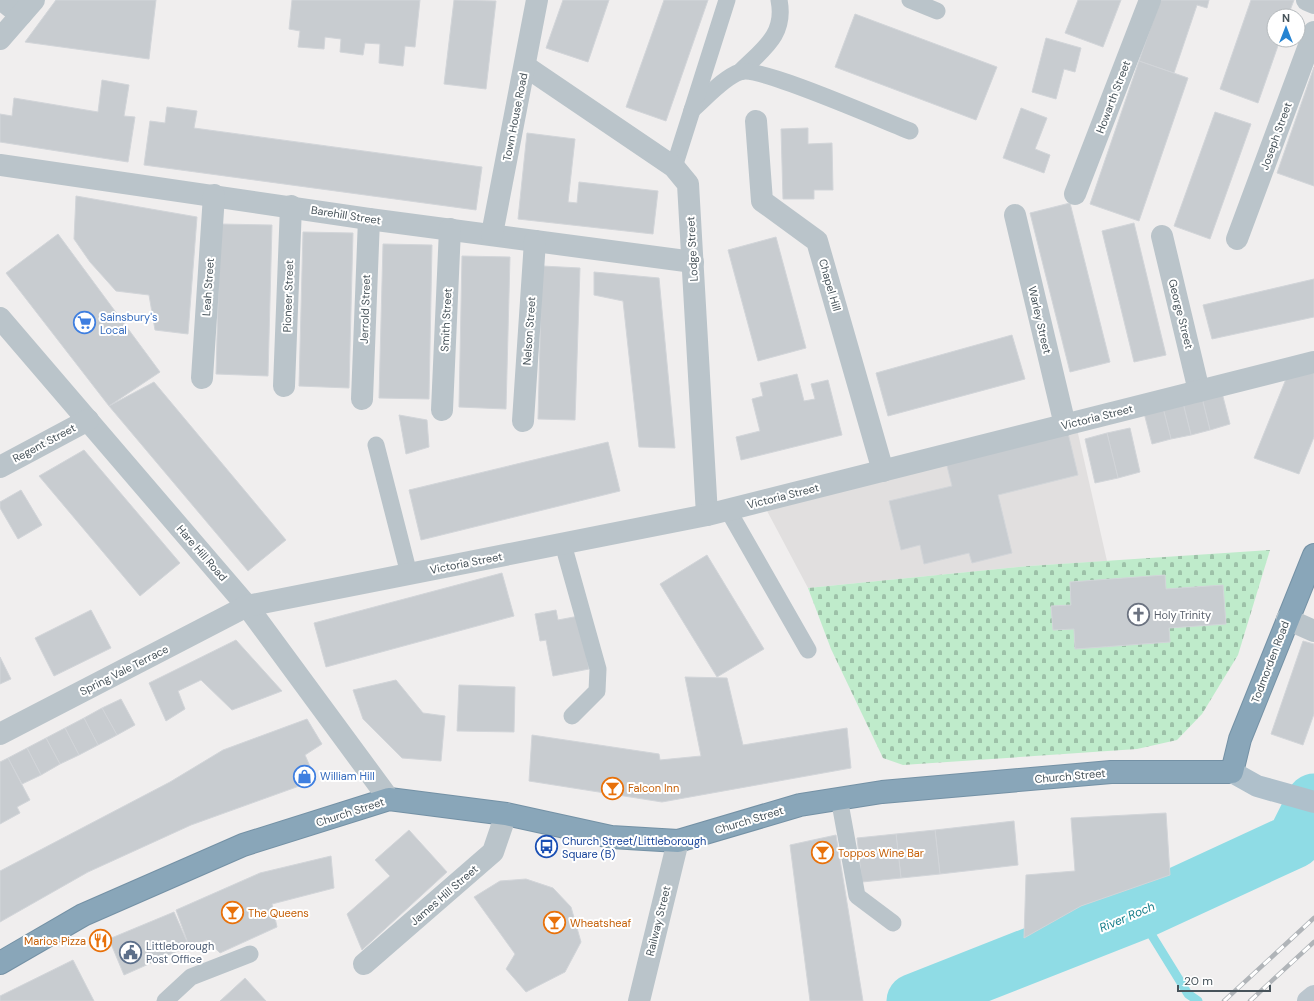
<svg xmlns="http://www.w3.org/2000/svg" width="1314" height="1001" font-family="'DM Sans',sans-serif">
	<defs>
		<pattern id="cemetery-stones" width="16" height="16" patternUnits="userSpaceOnUse"><rect width="16" height="16" fill="#bfebcb"/><path d="M2 7V4a2 2 0 0 1 4 0v3zM10 15v-3a2 2 0 0 1 4 0v3z" fill="#9dc1a8"/></pattern>
	</defs>
	<rect width="100%" height="100%" fill="#f0eeee"/>
	<path fill="#e1dfdf" d="M1077 429 1107 561 1029 566 808 588 766 509Z"/>
	<path fill="url(#cemetery-stones)" d="M1270 550 1238 655 1202 714 1177 740 1137 749 903 765 883 758 831 649 808 588 1029 566Z"/>
	<g fill="none" stroke-linecap="round" stroke-linejoin="round">
		<path stroke="#8fdce5" stroke-width="9" d="M1138 913 1188 994 1198 1001"/>
		<path stroke="#8fdce5" stroke-width="55" d="M914 1001 1138 913 1294 841 1314 801"/>
	</g>
	<g fill="#c8ccd0" stroke="#d2d5d9">
		<path d="M56 0H156L149 59 25 42Z"/>
		<path d="M292 0H420L415 47 405 46 403 66 379 63 380 44 365 43 363 55 340 52 341 39 325 37 324 49 298 47 300 31 289 29Z"/>
		<path d="M454 0 496 1 486 89 444 84Z"/>
		<path d="M563 0H609L588 62 546 48Z"/>
		<path d="M664 0H708L666 121 626 107Z"/>
		<path d="M1078 0H1121L1103 47 1065 33Z"/>
		<path d="M1160 0H1209L1207 8 1197 5 1174 73 1139 61Z"/>
		<path d="M1251 0H1294L1288 16H1274V40H1280L1258 103 1220 89Z"/>
		<path d="M855 14 997 67 976 120 835 67Z"/>
		<path d="M1046 38 1081 48 1075 72 1064 69 1056 99 1032 92Z"/>
		<path d="M1139 61 1188 78 1139 221 1090 204Z"/>
		<path d="M1314 67V186L1277 173Z"/>
		<path d="M102 80 129 85 124 116 135 117 128 162 0 142V114L12 116 14 98 98 112Z"/>
		<path d="M167 107 197 111 194 128 482 167 476 210 144 165 150 121 165 123Z"/>
		<path d="M1021 108 1047 118 1035 149 1050 155 1044 173 1003 158Z"/>
		<path d="M1215 112 1251 124 1210 239 1174 226Z"/>
		<path d="M808 128V144L832 143 833 190H814V199H783L781 129Z"/>
		<path d="M527 133 575 139 568 202 577 203 579 182 658 191 653 234 518 219Z"/>
		<path d="M76 196 197 217 188 334 155 330 149 295 116 291 90 262 74 239Z"/>
		<path d="M1070 203 1110 362 1070 372 1030 213Z"/>
		<path d="M1134 223 1166 355 1134 362 1102 231Z"/>
		<path d="M220 224 272 225 268 376 216 374Z"/>
		<path d="M303 232 353 233 349 388 299 386Z"/>
		<path d="M58 234 160 372 109 406 6 273Z"/>
		<path d="M776 237 806 348 758 361 728 250Z"/>
		<path d="M383 244 432 245 429 399 379 398Z"/>
		<path d="M462 256 510 257 506 409 459 407Z"/>
		<path d="M542 266 580 268 575 420 538 419Z"/>
		<path d="M594 272 659 278 675 448 639 447 623 301 594 295Z"/>
		<path d="M1314 279V317L1212 339 1203 305Z"/>
		<path d="M1012 335 1025 379 888 416 876 373Z"/>
		<path d="M1314 370V437L1299 474 1254 458 1288 374Z"/>
		<path d="M797 374 804 401 815 399 811 384 828 380 842 435 741 460 736 437 760 431 752 399 763 396 760 383Z"/>
		<path d="M154 382 286 540 248 571 109 406Z"/>
		<path d="M1221 389 1230 424 1210 430 1201 394Z"/>
		<path d="M1201 394 1210 430 1191 435 1182 399Z"/>
		<path d="M1182 399 1191 435 1171 439 1162 404Z"/>
		<path d="M1162 404 1171 439 1152 444 1143 409Z"/>
		<path d="M399 415 427 420 429 447 406 454Z"/>
		<path d="M1130 428 1140 472 1118 478 1107 433Z"/>
		<path d="M1068 433 1078 475 998 495 1012 553 972 563 969 553 924 564 920 545 901 550 889 501 952 486 946 462Z"/>
		<path d="M1107 433 1118 478 1095 483 1085 439Z"/>
		<path d="M608 442 620 491 421 540 409 490Z"/>
		<path d="M84 450 180 563 140 596 39 476Z"/>
		<path d="M21 490 42 525 18 539 0 508V502Z"/>
		<path d="M707 555 764 649 717 677 660 584Z"/>
		<path d="M502 573 514 616 326 667 314 623Z"/>
		<path d="M1165 575 1166 589 1223 585 1226 624 1169 628 1170 642 1075 649 1074 629 1053 630 1051 606 1071 605 1070 582Z"/>
		<path d="M91 610 111 648 54 676 35 638Z"/>
		<path d="M556 610 558 620 579 616 589 669 553 676 546 640 540 641 535 614Z"/>
		<path d="M236 640 282 691 232 710 201 680 178 691 185 709 166 721 149 683Z"/>
		<path d="M1303 641 1314 644V714L1303 745 1271 734Z"/>
		<path d="M0 657 11 679 0 684Z"/>
		<path d="M685 677 727 678 743 745 847 728 851 768 662 802 529 781 532 735 659 754 660 760 701 756Z"/>
		<path d="M396 680 423 713 445 716 441 761 402 758 363 719 353 690Z"/>
		<path d="M459 685 515 687 514 732 457 731Z"/>
		<path d="M121 699 135 725 117 735 102 708Z"/>
		<path d="M102 708 117 735 98 745 84 718Z"/>
		<path d="M84 718 98 745 79 755 65 728Z"/>
		<path d="M307 719 322 744 305 755 316 780 191 825 88 872 0 922V871L170 782 223 750Z"/>
		<path d="M65 728 79 755 60 764 46 738Z"/>
		<path d="M46 738 60 764 41 775 27 748Z"/>
		<path d="M27 748 41 775 22 784 8 758Z"/>
		<path d="M8 758 30 800 17 807 20 813 0 824V762Z"/>
		<path d="M1166 813 1170 875 1081 906 1024 938 1026 875 1075 871 1071 818Z"/>
		<path d="M1014 821 1018 865 940 874 935 830Z"/>
		<path d="M409 830 447 872 362 950 347 914 390 876 375 860Z"/>
		<path d="M935 830 940 874 901 878 896 834Z"/>
		<path d="M896 834 901 878 862 882 857 838Z"/>
		<path d="M836 835 863 1001H810L790 845Z"/>
		<path d="M331 856 334 888 272 904 277 927 220 953 207 940 189 946 176 910 260 873Z"/>
		<path d="M526 879 553 888 571 907 581 942 565 972 526 992 506 969 515 954 474 897 500 881Z"/>
		<path d="M174 912 189 946 124 975 109 939Z"/>
		<path d="M73 960 94 1001H0V996Z"/>
		<path d="M245 978 266 1001H220Z"/>
	</g>
	<g fill="none" stroke-linecap="round" stroke-linejoin="round">
		<defs>
			<path id="highway" d="M0 963 83 915 243 845 389 799 506 814 611 837 678 841 800 805 882 792 1111 772H1232L1240 739 1314 555"/>
		</defs>
		<use href="#highway" stroke="#7491a5" stroke-width="24"/>
		<g stroke="#bac4ca" stroke-width="17">
			<path d="M910 0 937 11"/>
			<path d="M741 71C763 49 786 35 779 0"/>
			<path d="M692 110C705 99 724 77 740 72 758 65 884 121 910 131"/>
			<path d="M674 167 727 0"/>
			<path d="M376 445 409 574"/>
			<path d="M728 510 808 650"/>
			<path d="M563 544 598 669 597 691 572 716"/>
			<path d="M839 798 857 896 893 923"/>
			<path d="M165 1001 191 977 250 954"/>
		</g>
		<g stroke="#bac4ca" stroke-width="22">
			<path d="M2 0 21 15"/>
			<path d="M1307 0 1314 3"/>
			<path d="M0 39 34 0"/>
			<path d="M525 66 674 167 688 184 707 515"/>
			<path d="M756 121 762 201 817 241 883 471"/>
			<path d="M0 165 369 219 693 262"/>
			<path d="M1075 194 1150 0"/>
			<path d="M1015 215 1065 425"/>
			<path d="M492 234 537 0"/>
			<path d="M1162 236 1199 391"/>
			<path d="M1237 239 1314 32"/>
			<path d="M0 318 247 606 389 799"/>
			<path d="M202 378 214 195"/>
			<path d="M284 386 291 206"/>
			<path d="M362 399 369 219"/>
			<path d="M442 410 450 229"/>
			<path d="M523 421 535 241"/>
			<path d="M0 467 88 420"/>
			<path d="M1287 619 1314 631"/>
			<path d="M0 734 247 606 707 515 1314 362"/>
			<path d="M364 964 493 852 506 814"/>
			<path d="M639 1001 678 841"/>
		</g>
		<path stroke="#bbc6ce" stroke-width="22" d="M1308 1001 1314 996"/>
		<path stroke="#afc0cb" stroke-width="22" d="M1232 772 1257 786 1314 802"/>
		<use href="#highway" stroke="#89a6b9" stroke-width="22"/>
		<defs>
			<g id="rail">
				<path d="M1224 1001 1314 918"/>
				<path d="M1250 1001 1314 942"/>
			</g>
		</defs>
		<use href="#rail" stroke="#b0b4b8" stroke-width="4.5"/>
		<use href="#rail" stroke="#fff" stroke-width="3" stroke-dasharray="9" stroke-linecap="butt"/>
	</g>
	<defs>
		<symbol id="supermarket-ring" viewBox="-11 -11 22 22"><circle r="9.5" fill="#fff" stroke="#3f7fe0" stroke-width="1.5"/><path d="M-6-5.5h2.5l.6 2H6L4.5 2H-2.5L-4.4-4H-6ZM-1.5 3.2a1.3 1.3 0 1 0 .1 0ZM3 3.2a1.3 1.3 0 1 0 .1 0Z" fill="#3f7fe0"/></symbol>
		<symbol id="church-ring" viewBox="-11 -11 22 22"><circle r="9.5" fill="#fff" stroke="#6b7280" stroke-width="1.5"/><path d="M-1.2-6h2.4v3.5h3.3v2.4h-3.3V6h-2.4V-.1h-3.3v-2.4h3.3Z" fill="#6b7280"/></symbol>
		<symbol id="shop-ring" viewBox="-11 -11 22 22"><circle r="9.5" fill="#fff" stroke="#3f7fe0" stroke-width="1.5"/><path d="M-5-2.5h2.3a2.7 3.5 0 0 1 5.4 0H5L5.5 6h-11ZM-1.5-2.5h3a1.5 2.3 0 0 0-3 0Z" fill="#3f7fe0"/></symbol>
		<symbol id="bar-ring" viewBox="-11 -11 22 22"><circle r="9.5" fill="#fff" stroke="#e8710a" stroke-width="1.5"/><path d="M-6-5H6L.8 .8V4.5H3.5V6h-7V4.5H-.8V.8Z" fill="#e8710a"/></symbol>
		<symbol id="bus-ring" viewBox="-11 -11 22 22"><circle r="9.5" fill="#fff" stroke="#1a4fb4" stroke-width="1.5"/><path d="M-5-6H5V4H4V6H2V4H-2V6H-4V4H-5ZM-3.5-4V0h7V-4ZM-3.5 1.2v1.5H-2V1.2ZM2 1.2v1.5H3.5V1.2Z" fill="#1a4fb4"/></symbol>
		<symbol id="restaurant-ring" viewBox="-11 -11 22 22"><circle r="9.5" fill="#fff" stroke="#e8710a" stroke-width="1.5"/><path d="M-5-6h1v4h1v-4h1v4h1v-4h1v5L-1.5 .5V6h-2V.5L-5-1ZM5-6V6H3V1.5H1.5Q1.5-4 5-6Z" fill="#e8710a"/></symbol>
		<symbol id="civic-ring" viewBox="-11 -11 22 22"><circle r="9.5" fill="#fff" stroke="#5c6f8a" stroke-width="1.5"/><path d="M-.6-6.5H3V-4.5H.6V-3L4-1V1h2V6H-6V1h2V-1L-.6-3ZM-1.2 2.5V6h2.4V2.5Z" fill="#5c6f8a"/></symbol>
	</defs>
	<g fill-rule="evenodd">
		<use href="#supermarket-ring" x="72" y="310" width="25" height="25"/>
		<use href="#church-ring" x="1126" y="602" width="25" height="25"/>
		<use href="#shop-ring" x="292" y="764" width="25" height="25"/>
		<use href="#bar-ring" x="600" y="776" width="25" height="25"/>
		<use href="#bus-ring" x="534" y="834" width="25" height="25"/>
		<use href="#bar-ring" x="810" y="840" width="25" height="25"/>
		<use href="#bar-ring" x="220" y="900" width="25" height="25"/>
		<use href="#bar-ring" x="542" y="910" width="25" height="25"/>
		<use href="#restaurant-ring" x="88" y="928" width="25" height="25"/>
		<use href="#civic-ring" x="118" y="940" width="25" height="25"/>
	</g>
	<g text-anchor="middle" dominant-baseline="central" stroke-width="4" stroke-linejoin="round" paint-order="stroke">
		<g font-size="11" fill="#47535a" stroke="#fff">
			<text transform="translate(1113 97) rotate(-69)">Howarth Street</text>
			<text transform="translate(515 117) rotate(-79)">Town House Road</text>
			<text transform="translate(1276 136) rotate(-70)">Joseph Street</text>
			<text transform="translate(346 215) rotate(9)">Barehill Street</text>
			<text transform="translate(692 249) rotate(-93)">Lodge Street</text>
			<text transform="translate(830 285) rotate(74)">Chapel Hill</text>
			<text transform="translate(208 287) rotate(-86)">Leah Street</text>
			<text transform="translate(288 296) rotate(-88)">Pioneer Street</text>
			<text transform="translate(365 309) rotate(-88)">Jerrold Street</text>
			<text transform="translate(1181 314) rotate(76)">George Street</text>
			<text transform="translate(446 320) rotate(-87)">Smith Street</text>
			<text transform="translate(1040 320) rotate(77)">Warley Street</text>
			<text transform="translate(529 331) rotate(-86)">Nelson Street</text>
			<text transform="translate(1097 417) rotate(-14)">Victoria Street</text>
			<text transform="translate(44 443) rotate(-28)">Regent Street</text>
			<text transform="translate(783 496) rotate(-14)">Victoria Street</text>
			<text transform="translate(202 553) rotate(49)">Hare Hill Road</text>
			<text transform="translate(466 563) rotate(-11)">Victoria Street</text>
			<text transform="translate(1270 662) rotate(-69)">Todmorden Road</text>
			<text transform="translate(124 670) rotate(-27)">Spring Vale Terrace</text>
			<text transform="translate(1070 776) rotate(-5)">Church Street</text>
			<text transform="translate(350 812) rotate(-18)">Church Street</text>
			<text transform="translate(749 820) rotate(-17)">Church Street</text>
			<text transform="translate(444 895) rotate(-41)">James Hill Street</text>
			<text transform="translate(658 921) rotate(-76)">Railway Street</text>
		</g>
		<g font-size="11" fill="#366cbe" stroke="#fff" text-anchor="start">
			<text x="100" y="317">Sainsbury's<tspan x="100" dy="13">Local</tspan></text>
			<text x="320" y="776">William Hill</text>
		</g>
		<g font-size="11" fill="#5b616d" stroke="#fff" text-anchor="start">
			<text x="1154" y="615">Holy Trinity</text>
		</g>
		<g font-size="11" fill="#c56008" stroke="#fff" text-anchor="start">
			<text x="628" y="788">Falcon Inn</text>
			<text x="838" y="853">Toppos Wine Bar</text>
			<text x="248" y="913">The Queens</text>
			<text x="570" y="923">Wheatsheaf</text>
			<text x="86" y="941" text-anchor="end">Marios Pizza</text>
		</g>
		<g font-size="11" fill="#164399" stroke="#fff" text-anchor="start">
			<text x="562" y="841">Church Street/Littleborough<tspan x="562" dy="13">Square (B)</tspan></text>
		</g>
		<g font-size="11" fill="#4e5e75" stroke="#fff" text-anchor="start">
			<text x="146" y="946">Littleborough<tspan x="146" dy="13">Post Office</tspan></text>
		</g>
		<g font-size="12" font-style="italic" fill="#157d89" stroke="#fff">
			<text transform="translate(1127 917) rotate(-23)">River Roch</text>
		</g>
	</g>
	<g transform="translate(1286 28)"><circle r="19" fill="#ffffff" stroke="#b5babd"/>
	<path d="M0-3L7 15L0 10L-7 15Z" fill="#2684d2"/>
	<text y="-6" font-size="11" font-weight="bold" text-anchor="middle" fill="#47535a">N</text>
	</g>
	<path d="M1178 985v6h92v-6" fill="none" stroke="#47535a" stroke-width="2"/>
	<text x="1184" y="985" font-size="12" fill="#47535a" stroke="#ffffff" stroke-width="3" paint-order="stroke">20 m</text>
</svg>
